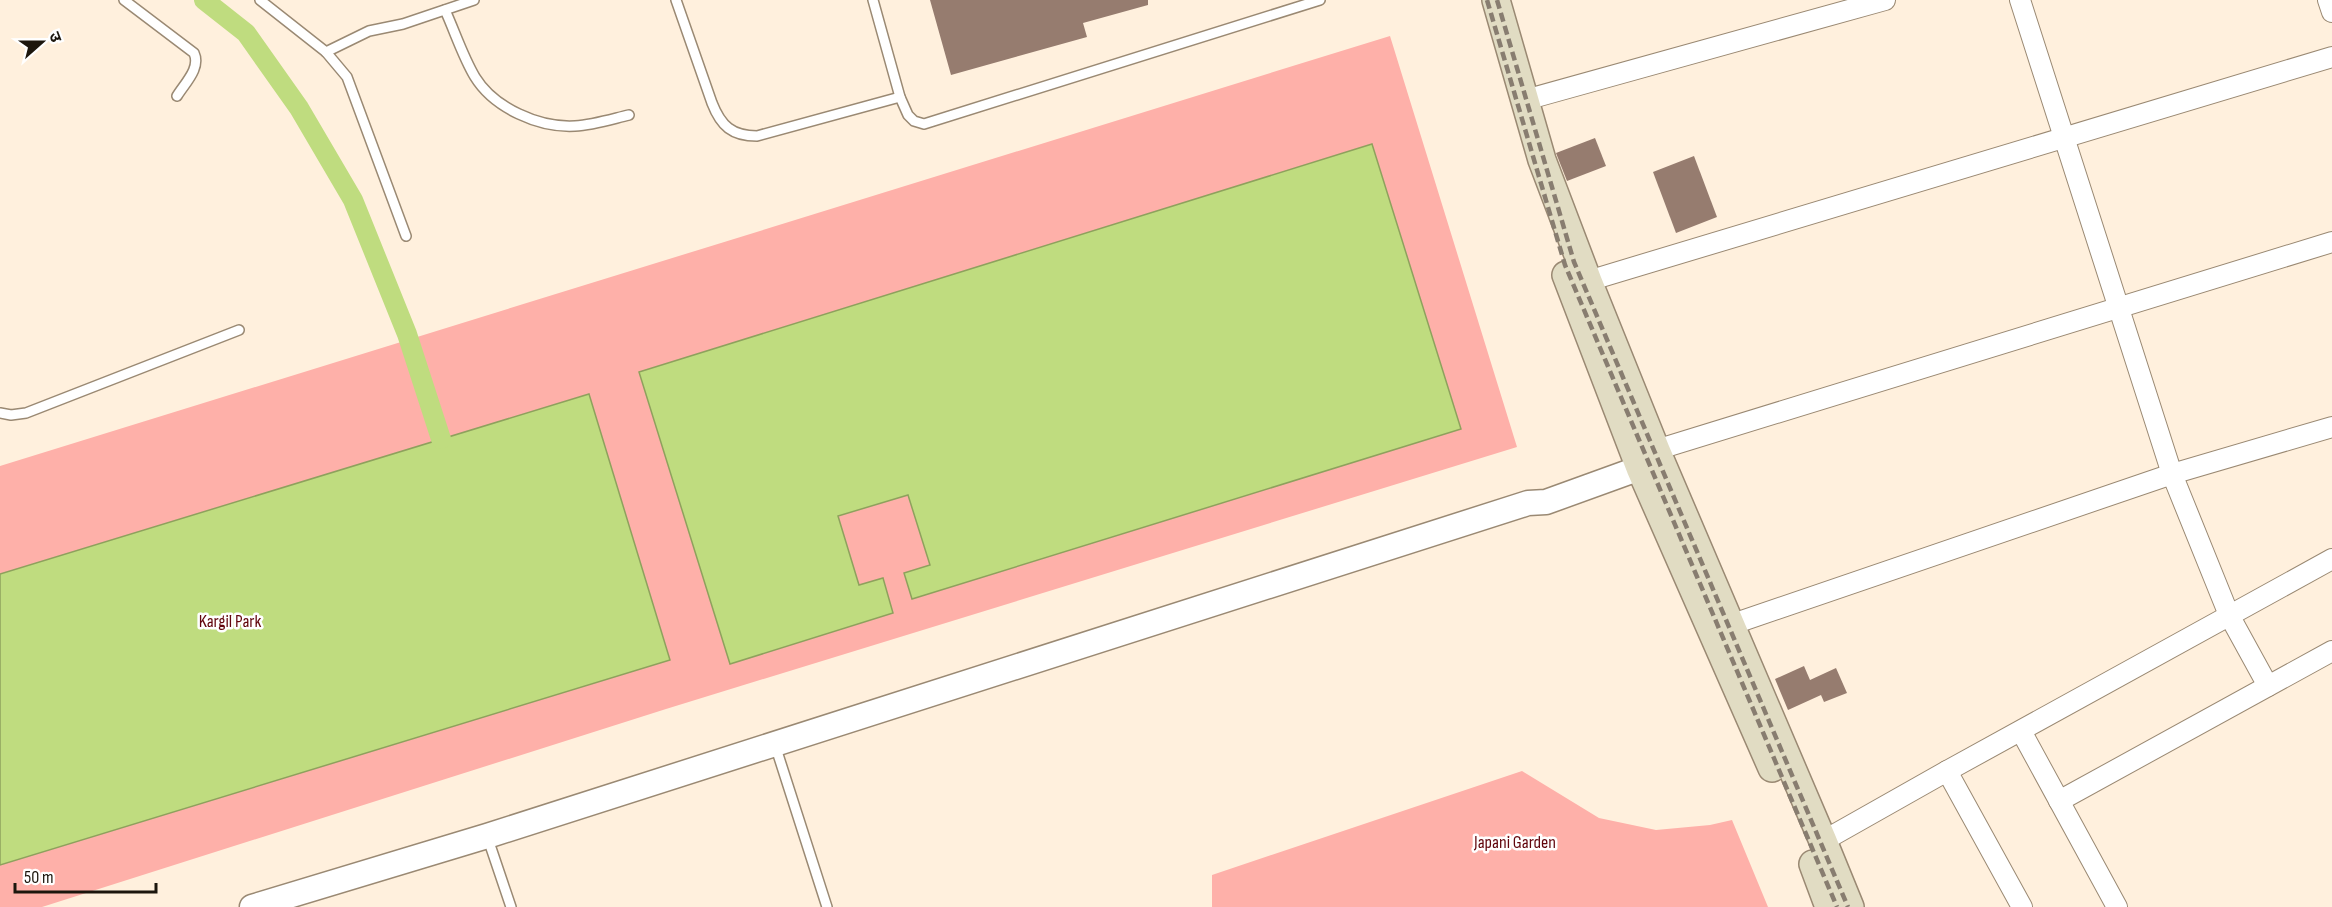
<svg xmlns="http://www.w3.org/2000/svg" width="2332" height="907" font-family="'Sofia Sans Condensed','Noto Sans Devanagari',sans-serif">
	<rect width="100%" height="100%" fill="#fff0dd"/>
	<g fill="#feb0a9">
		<path d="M1390 36 1517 447 666 709 42 907H0V466Z"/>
		<path d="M1522 771 1599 818 1656 830 1710 825 1732 820 1768 907H1212V875Z"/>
	</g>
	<g fill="#bfdc7f" stroke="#8ea15d" stroke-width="1.5">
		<path d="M1372 144 1461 429 912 599 904 573 930 565 908 495 838 516 859 585 883 578 893 613 730 664 639 372Z"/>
		<path d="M589 394 670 660 0 865V574Z"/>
	</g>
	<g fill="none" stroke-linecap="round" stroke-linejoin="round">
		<path stroke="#bfdc7f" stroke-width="20" d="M204 0 246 33 299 108 353 200 407 334 441 439"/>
	</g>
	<g fill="#967c6f">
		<path d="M930 0H1148V5L1083 23 1087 37 951 75Z"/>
		<path d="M1595 138 1606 166 1567 181 1556 153Z"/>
		<path d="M1694 156 1717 217 1676 233 1653 172Z"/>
		<path d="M1804 666 1810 680 1836 668 1847 693 1824 702 1821 695 1788 710 1775 679Z"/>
	</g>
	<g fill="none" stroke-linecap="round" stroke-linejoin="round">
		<defs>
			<g id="service">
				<path d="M124 0 194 53C201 68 185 83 177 96"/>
				<path d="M260 0 326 52 347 77 406 236"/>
				<path d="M676 0 712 103C721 126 732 136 757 136L900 97"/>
				<path d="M873 0 900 97 908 115 914 121 924 124 1320 0"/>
				<path d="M445 10C455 32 463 57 475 77 494 108 539 128 575 126 593 125 612 119 629 115"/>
				<path d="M326 52 369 31 403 24 474 0"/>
				<path d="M0 413 11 415 26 413 239 330"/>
				<path d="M775 745 827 907"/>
				<path d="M487 836 511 907"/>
			</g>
			<g id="minor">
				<path d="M2020 0 2172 474 2229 615 2268 686"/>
				<path d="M2328 0 2332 12"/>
				<path d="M1525 100 1885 0"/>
				<path d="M1588 281 2332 57"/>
				<path d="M1656 450 2332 242"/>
				<path d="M1730 625 2172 474 2332 427"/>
				<path d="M2021 731 2117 907"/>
				<path d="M1947 771 2022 907"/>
				<path d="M2059 801 2332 651"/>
				<path d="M1823 841 1947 771 2332 559"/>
			</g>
			<path id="tertiary" d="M252 907 487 836 1528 503 1546 502 1640 468 1653 453"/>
			<g id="secondary">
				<path d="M1496 0 1542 160 1588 281 1656 450 1823 841 1850 907"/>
				<path d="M1566 275 1640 468 1772 768"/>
				<path d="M1813 864 1829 907"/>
			</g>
		</defs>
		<use href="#service" stroke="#9a8973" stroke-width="12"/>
		<use href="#minor" stroke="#9a8973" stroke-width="22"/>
		<use href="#tertiary" stroke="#9a8973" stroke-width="27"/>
		<use href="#secondary" stroke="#9a8973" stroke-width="30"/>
		<use href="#service" stroke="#fff" stroke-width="9"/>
		<use href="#minor" stroke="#fff" stroke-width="20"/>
		<use href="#tertiary" stroke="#fff" stroke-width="24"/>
		<use href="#secondary" stroke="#e1dcc3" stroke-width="27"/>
		<g stroke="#887d70" stroke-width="4.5" stroke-dasharray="9 4.5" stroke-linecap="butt">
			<path d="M1487 0 1565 265 1837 907"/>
			<path d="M1497 0 1574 262 1848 907"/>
		</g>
	</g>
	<g text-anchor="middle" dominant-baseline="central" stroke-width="5" stroke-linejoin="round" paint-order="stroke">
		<g font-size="18" fill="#62060d" stroke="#fff">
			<text x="230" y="621">Kargil Park</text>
			<text x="1515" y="842">Japani Garden</text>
		</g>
	</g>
	<g transform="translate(42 42) rotate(69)" stroke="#ffffff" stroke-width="4.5" paint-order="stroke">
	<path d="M0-4.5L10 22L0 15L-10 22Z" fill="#1c160d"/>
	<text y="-9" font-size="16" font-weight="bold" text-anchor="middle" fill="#1c160d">उ</text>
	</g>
	<path d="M15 883v9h141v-9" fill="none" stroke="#1c160d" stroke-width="3"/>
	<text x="24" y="883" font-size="18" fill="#1c160d" stroke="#ffffff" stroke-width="4.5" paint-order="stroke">50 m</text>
</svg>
